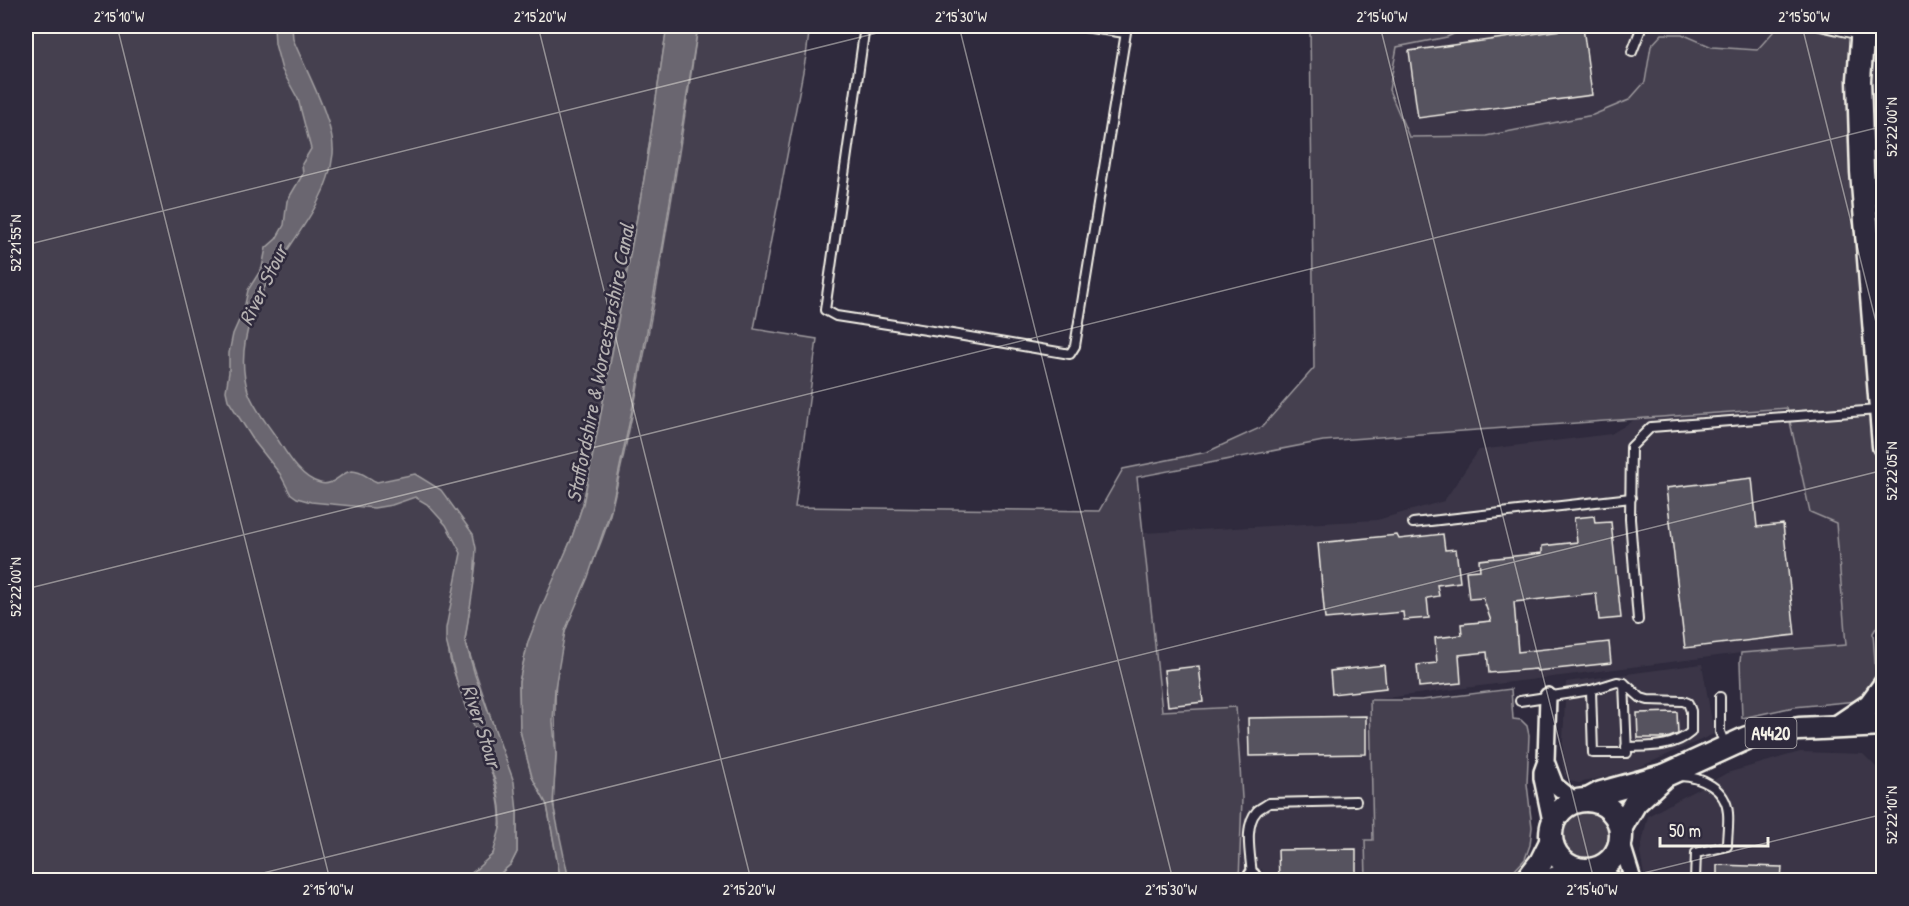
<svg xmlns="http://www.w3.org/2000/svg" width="1909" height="906" font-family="'Patrick Hand',sans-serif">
	<rect width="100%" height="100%" fill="#2f2a3d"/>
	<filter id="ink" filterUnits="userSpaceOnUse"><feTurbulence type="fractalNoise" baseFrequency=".0167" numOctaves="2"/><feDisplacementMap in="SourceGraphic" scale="12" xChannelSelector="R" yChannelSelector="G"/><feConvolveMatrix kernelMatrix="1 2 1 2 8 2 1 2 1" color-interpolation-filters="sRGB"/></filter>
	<g filter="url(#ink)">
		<g fill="#3b3647">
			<path d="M1471 26H1775L1774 31 1757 50 1712 47 1682 34 1651 46 1645 82 1629 100 1593 115 1486 136 1409 137 1389 90 1397 47 1446 37Z"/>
			<path d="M1787 408 1809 512 1836 523 1846 646 1741 653 1370 700 1373 840 1365 841 1366 880H1263L1262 869 1239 871 1242 798 1162 711 1143 533 1377 520 1444 501 1479 450 1611 434 1639 417Z"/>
			<path d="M1702 664 1714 734 1633 770 1579 783 1570 781 1564 774 1562 760 1566 682Z"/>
			<path d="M1800 752 1863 754 1881 772 1882 880H1645L1640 853 1648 816 1727 773Z"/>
		</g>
		<g fill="#454050" stroke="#9c989c" stroke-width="1.5">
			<path d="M26 26H667L644 179 601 413 583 504 571 540 528 642 519 682 520 730 532 777 547 805 560 876 559 880H493L511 864 517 852V812L501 749 465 640 476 563 459 569C453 599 443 629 450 659 463 711 519 802 494 852 488 862 473 872 464 880H26Z"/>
			<path d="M698 26H810L806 56 754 329 817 339 795 507 1099 511 1123 469 1207 452 1262 427 1314 368 1310 26H1471L1447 37 1397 47 1389 90 1409 137 1486 136 1593 115 1629 100 1645 82 1651 46 1662 34H1682L1712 47 1757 50 1774 31 1775 26H1820L1861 35 1863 26H1883L1884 615 1873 633 1876 674 1866 695 1857 701 1794 707 1742 718 1740 662 1741 653 1846 645 1836 523 1810 512 1787 408 1323 441 1137 477 1162 711 1236 707 1242 798 1239 880H583L580 875 575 880H568C563 856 555 830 554 805 552 788 556 771 556 755 555 712 552 671 566 629 579 588 602 549 612 507 649 348 675 186 698 26Z"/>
			<path d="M1511 689 1513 719 1521 720 1527 726 1529 735 1527 784 1532 827 1530 845 1525 859 1514 871 1502 880H1366L1365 840H1373L1370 700H1422Z"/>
			<circle cx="1586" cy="835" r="26"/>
		</g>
		<g fill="#6a6670" stroke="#a19ea0" stroke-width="1.5">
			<path d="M274 26H292L293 39C304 67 336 124 333 154 329 193 305 224 284 255 258 294 233 344 248 391 253 406 265 421 274 434 285 450 299 478 320 483 334 487 340 472 352 471 362 471 369 479 377 482L415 474 441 490 473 534 476 548 474 582 465 640 475 675 514 782 517 812V852L511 864 493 880H464L493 854 501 825 500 807 496 783 458 685 446 641V628L461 553 446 525 427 504 415 497 392 505 374 508 311 502 297 498 290 493 280 474 254 441 228 400 226 391 229 372V353L233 334 244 309 248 290 262 268 266 248 276 239 284 225 287 201 303 174 302 164 311 149 298 99 282 70 275 44Z"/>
			<path d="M667 26H698L663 245 635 396 611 509 588 577 565 631 555 688 553 722 556 755 553 804 569 880H559L560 876 547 805 532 777 523 743 520 730 519 682 528 642 541 608 571 540 583 504 601 413 644 179Z"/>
		</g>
		<g fill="#56525f" stroke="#f4f1e8" stroke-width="1.5">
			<path d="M1583 27 1592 95 1418 118 1409 51Z"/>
			<path d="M1752 478 1757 527 1783 524 1795 635 1685 648 1666 488Z"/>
			<path d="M1594 516 1595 523 1611 522 1621 618 1599 620 1596 593 1514 602 1518 652 1609 642 1611 663 1537 671 1536 669 1489 673 1487 652 1459 655 1461 683 1419 687 1417 665 1437 663 1435 638 1462 635 1461 624 1491 621 1483 598 1469 599 1466 571 1480 570 1479 560 1542 553V546L1577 542 1574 518Z"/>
			<path d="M1443 534 1445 550 1456 549 1460 582 1437 585 1439 596 1427 598 1429 618 1404 620 1403 612 1325 619 1318 543 1397 535 1399 539Z"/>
			<path d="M1384 665 1386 688 1332 694 1330 671Z"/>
			<path d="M1199 666 1203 702 1168 706 1164 670Z"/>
			<path d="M1677 712 1678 734 1667 738H1638L1637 713Z"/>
			<path d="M1366 716V754L1249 756 1248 718Z"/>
			<path d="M1356 849V880H1279L1278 850Z"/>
			<path d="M1717 865 1782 867 1781 880H1717Z"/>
		</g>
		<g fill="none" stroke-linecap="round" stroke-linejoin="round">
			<defs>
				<g id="lane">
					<path d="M865 26 825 310 836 316 952 334 1070 354 1075 346 1127 26"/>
					<path d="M1077 26 1125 33"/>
					<path d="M1820 26 1860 35"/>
					<path d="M1632 52 1642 26"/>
					<path d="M1413 523 1631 498"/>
					<path d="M1638 620 1630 519 1631 447 1651 427 1878 410"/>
					<path d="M1591 690 1593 753H1627L1624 683"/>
					<path d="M1720 697V732L1725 745"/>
					<path d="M1520 701 1591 690 1617 682 1624 683 1641 698 1648 700 1683 701 1688 703 1691 711V732C1673 748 1649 746 1626 747"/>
					<path d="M1680 776C1701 777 1726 788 1728 813 1729 824 1727 835 1727 846L1696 853 1695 880"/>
					<path d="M1252 876C1251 857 1243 826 1257 811 1260 808 1265 806 1269 803L1356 801"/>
				</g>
				<g id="street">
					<path d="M1548 696 1546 761 1542 772V778L1552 826"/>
					<path d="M1547 764 1555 785 1575 801"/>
					<path d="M1621 841 1633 880"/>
					<path d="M1594 870 1606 874 1614 880"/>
					<path d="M1252 876V880"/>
				</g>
				<g id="primary">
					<path d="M1863 26 1859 80 1862 171 1884 446"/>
					<path d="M1839 726 1870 705 1884 686"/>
					<circle cx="1586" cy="835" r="35"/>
					<path d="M1588 800 1601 793 1666 775 1747 738 1799 729 1884 725"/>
					<path d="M1621 827 1635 803 1662 778"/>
					<path d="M1527 880 1541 862 1551 842"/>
					<path d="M1551 880 1577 870"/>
				</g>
			</defs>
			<use href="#lane" stroke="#f4f1e8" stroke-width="12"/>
			<use href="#street" stroke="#f4f1e8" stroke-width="20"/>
			<use href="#primary" stroke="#f4f1e8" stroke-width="27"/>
			<use href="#lane" stroke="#2f2a3d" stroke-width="8"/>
			<use href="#street" stroke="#2f2a3d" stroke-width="15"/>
			<use href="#primary" stroke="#2f2a3d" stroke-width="22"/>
		</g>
	</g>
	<path fill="none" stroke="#f4f1e8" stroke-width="1.5" stroke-opacity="0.45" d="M117 26 330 880M538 26 751 880M959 26 1173 880M1380 26 1594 880M1802 26 1884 354M26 245 905 26M26 589 1884 126M235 880 1884 470M1615 880 1884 814"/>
	<g text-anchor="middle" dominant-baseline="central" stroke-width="5" stroke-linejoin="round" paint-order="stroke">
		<rect fill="#2f2a3d" stroke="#b9b5b5" stroke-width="1.5" x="1745.5" y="718" width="51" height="30" rx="4.5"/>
		<g font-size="18" font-weight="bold" fill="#f4f1e8">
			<text x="1771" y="733">A4420</text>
		</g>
		<g font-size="21" font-style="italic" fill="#b6b2b2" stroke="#2f2a3d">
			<text transform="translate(263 285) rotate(-64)">River Stour</text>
			<text transform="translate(600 363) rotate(-79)">Staffordshire &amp; Worcestershire Canal</text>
			<text transform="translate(482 726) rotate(72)">River Stour</text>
		</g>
	</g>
	<rect width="1909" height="906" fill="none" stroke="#2f2a3d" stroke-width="66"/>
	<path d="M1660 837v9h108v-9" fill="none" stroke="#f4f1e8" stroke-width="3"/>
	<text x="1669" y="837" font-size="18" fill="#f4f1e8" stroke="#2f2a3d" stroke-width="4.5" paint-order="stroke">50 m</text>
	<rect x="33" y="33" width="1843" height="840" fill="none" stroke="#f4f1e8" stroke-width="2"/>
	<g font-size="15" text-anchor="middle" fill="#f4f1e8">
		<text x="119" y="22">2°15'10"W</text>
		<text x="540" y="22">2°15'20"W</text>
		<text x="961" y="22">2°15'30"W</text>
		<text x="1382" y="22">2°15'40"W</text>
		<text x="1804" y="22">2°15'50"W</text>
		<text transform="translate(1892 127) rotate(-90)" y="5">52°22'00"N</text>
		<text transform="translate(16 243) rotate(-90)" y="5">52°21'55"N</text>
		<text transform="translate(1892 471) rotate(-90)" y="5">52°22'05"N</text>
		<text transform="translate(16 587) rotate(-90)" y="5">52°22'00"N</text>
		<text transform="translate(1892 815) rotate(-90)" y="5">52°22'10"N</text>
		<text x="328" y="895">2°15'10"W</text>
		<text x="749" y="895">2°15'20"W</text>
		<text x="1171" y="895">2°15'30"W</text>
		<text x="1592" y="895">2°15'40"W</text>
	</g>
</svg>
